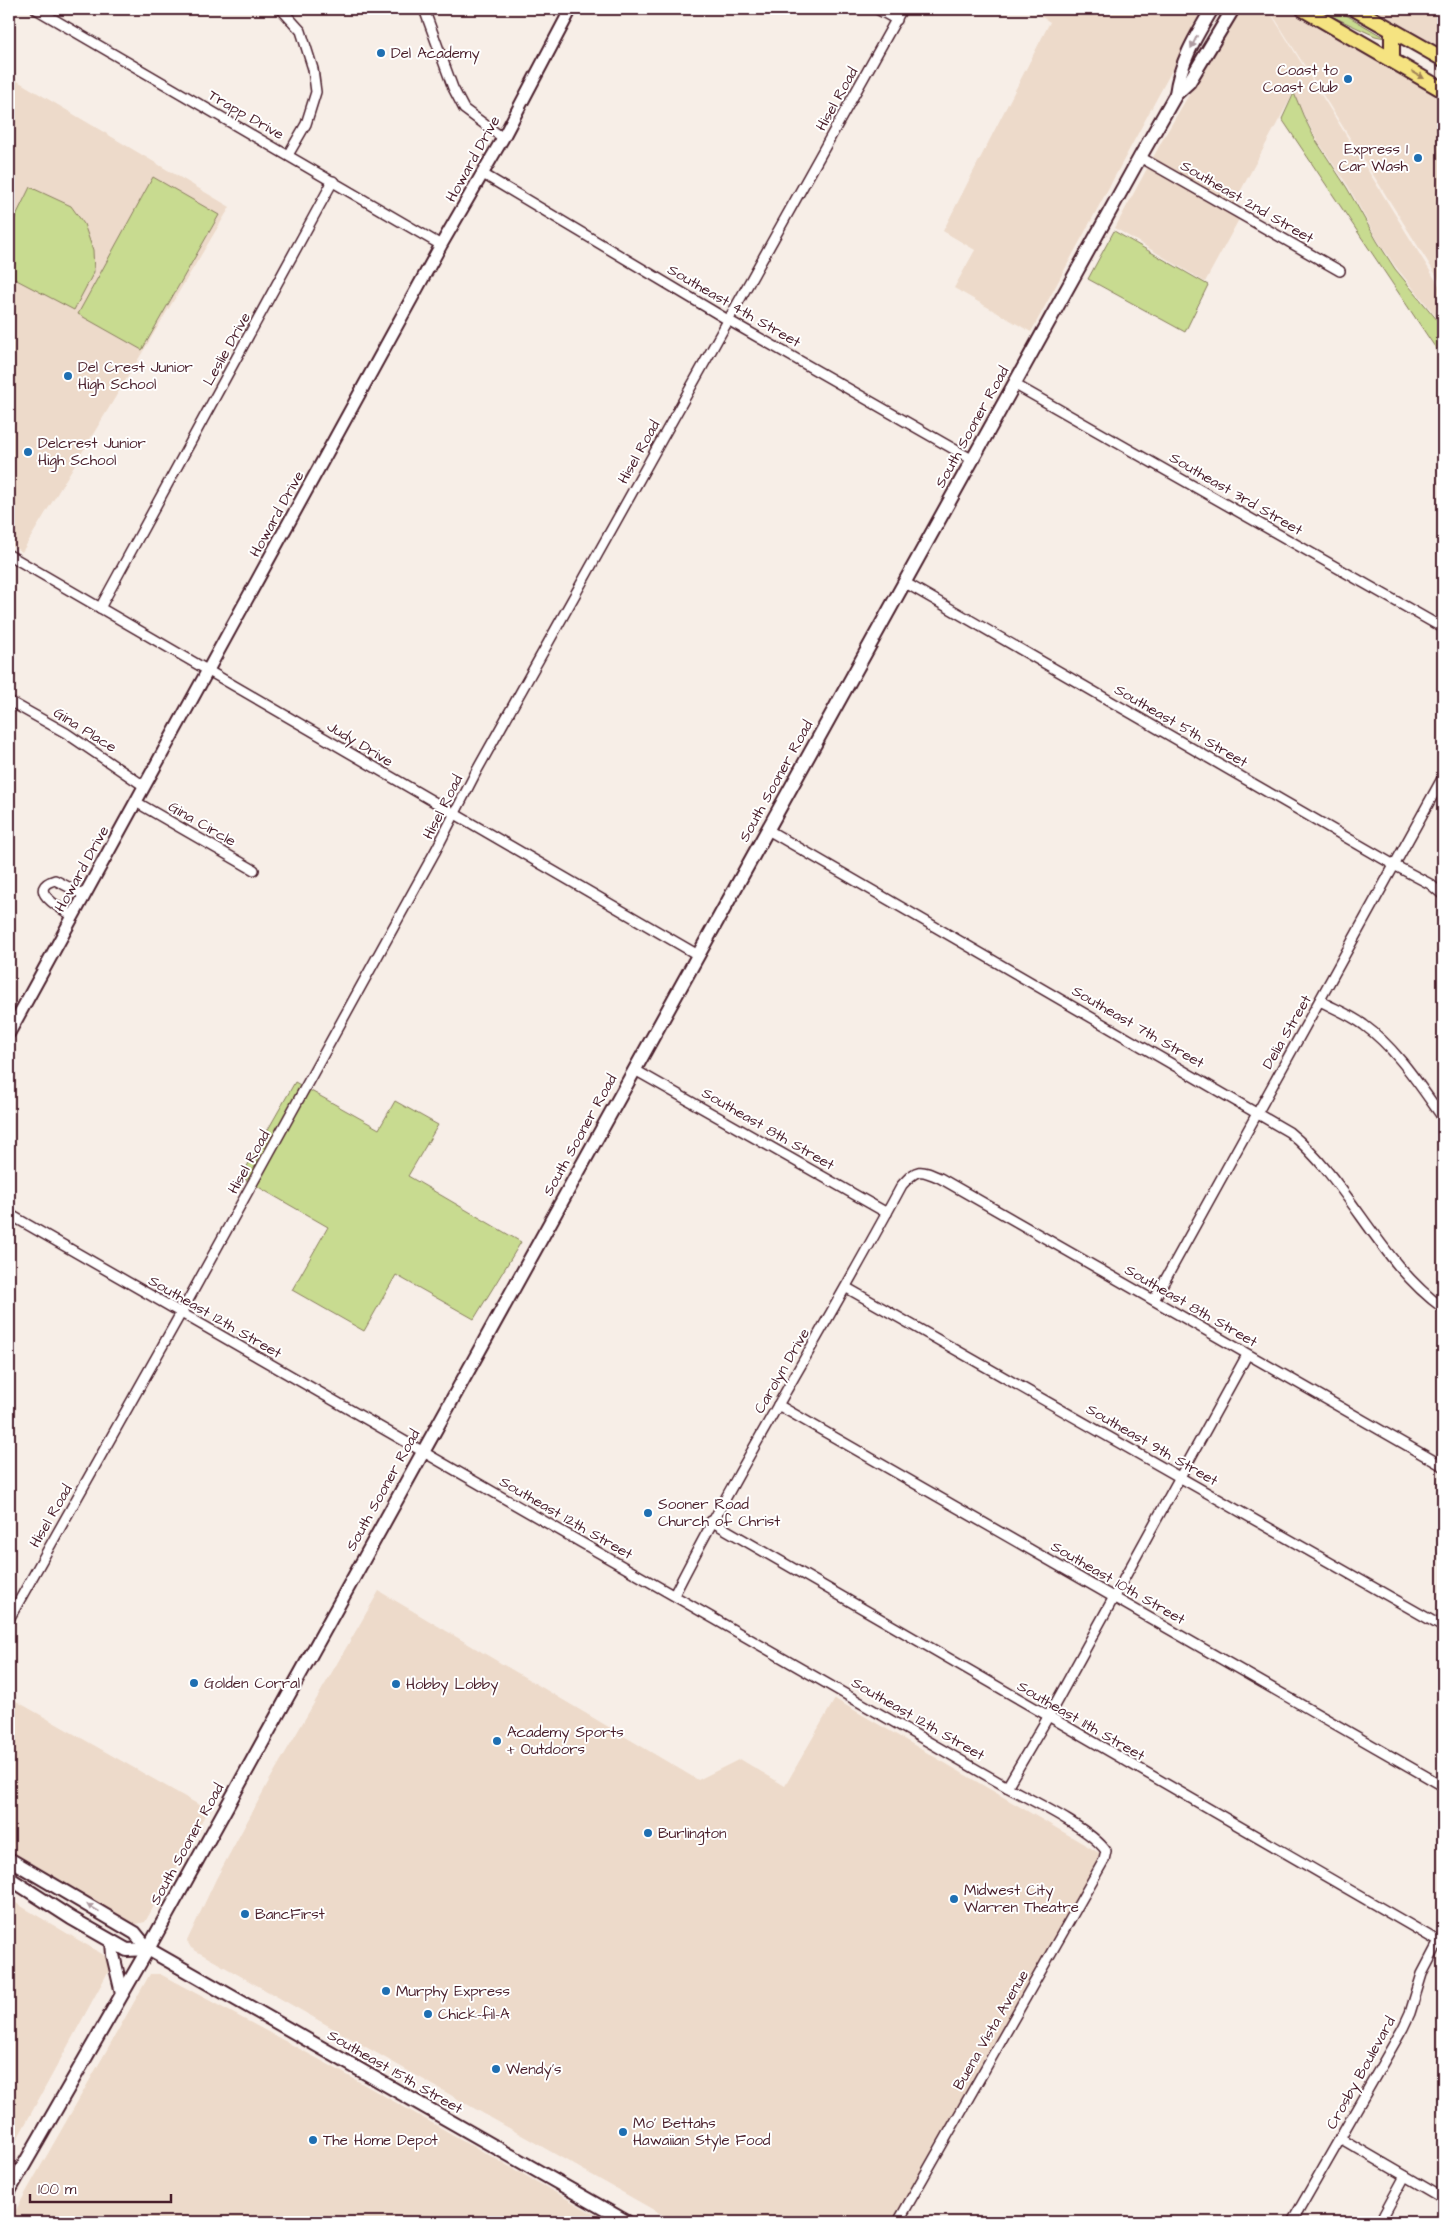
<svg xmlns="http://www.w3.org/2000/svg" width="1452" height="2231" font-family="'Architects Daughter',sans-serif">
	<rect width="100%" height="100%" fill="#f7eee7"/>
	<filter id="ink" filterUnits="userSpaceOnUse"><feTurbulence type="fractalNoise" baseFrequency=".02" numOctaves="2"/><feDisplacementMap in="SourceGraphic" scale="10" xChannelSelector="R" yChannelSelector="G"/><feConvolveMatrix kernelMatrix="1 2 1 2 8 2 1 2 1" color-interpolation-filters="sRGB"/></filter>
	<g filter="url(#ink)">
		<g fill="#eddaca">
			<path d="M1029 9H1205L1031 332 954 288 975 250 943 231 1050 22Z"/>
			<path d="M1239 9H1268L1443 292V325L1395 266 1377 239 1348 186 1317 140 1293 94 1234 203 1244 210 1205 282 1115 228 1163 139Z"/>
			<path d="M1269 9H1287L1443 97V286Z"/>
			<path d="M1373 9H1443V49Z"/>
			<path d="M9 76 230 207 22 552 9 544Z"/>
			<path d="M379 1591 698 1780 740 1759 785 1786 835 1699 1101 1854 892 2222H675L191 1948 187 1941 216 1879 269 1781Z"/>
			<path d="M9 1697 208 1810 145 1922 136 1924 130 1923 9 1852Z"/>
			<path d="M9 1899 114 1961 9 2154Z"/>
			<path d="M150 1974H160L324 2062 608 2222H9Z"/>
		</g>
		<g fill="#c8db90" stroke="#897d5e">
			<path d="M1316 9H1336L1385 38 1375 36Z"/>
			<path d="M1294 93 1303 115 1315 139 1347 188 1377 241 1395 269 1443 327V359L1282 119Z"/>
			<path d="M153 177 219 215 142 350 78 314Z"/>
			<path d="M30 187 71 206 84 224 93 250 94 272 74 310 9 276V230Z"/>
			<path d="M1114 231 1208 285 1185 332 1088 279Z"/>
			<path d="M295 1082 379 1129 395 1101 438 1125 408 1176 521 1242 474 1319 396 1275 364 1331 292 1290 328 1227 241 1177Z"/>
		</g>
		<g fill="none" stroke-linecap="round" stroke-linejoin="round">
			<defs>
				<g id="minor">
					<path d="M36 9 441 245"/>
					<path d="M281 9 301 31 313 69 316 92 306 124 288 155"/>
					<path d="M424 9 453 88 464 109 503 138"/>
					<path d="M877 9 897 20"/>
					<path d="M1140 157 1340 271"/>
					<path d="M483 174 728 320 973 460"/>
					<path d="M1014 384 1443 628"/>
					<path d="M9 555 698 955"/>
					<path d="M904 582 1394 865 1430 884 1443 895"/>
					<path d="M100 608 333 181"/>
					<path d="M9 701 66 733 144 786"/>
					<path d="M136 802 254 870"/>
					<path d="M768 830 1289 1132C1350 1182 1378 1261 1443 1308"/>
					<path d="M73 916C63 910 24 889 55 880L84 895"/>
					<path d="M1320 1001C1335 1009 1351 1015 1364 1025 1397 1049 1420 1086 1443 1118"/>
					<path d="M635 1070 887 1213"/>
					<path d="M9 1214 1007 1787C1033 1801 1091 1829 1106 1851L1104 1860 898 2222"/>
					<path d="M847 1288 1443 1627"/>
					<path d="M1154 1300 1443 777"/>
					<path d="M778 1405 1443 1786"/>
					<path d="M711 1521 1443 1944"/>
					<path d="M674 1595C745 1456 828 1323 902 1185 917 1168 920 1169 940 1178L1443 1466"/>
					<path d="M9 1619 181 1313 436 850 476 772 902 9"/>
					<path d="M1007 1787 1048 1717 1247 1355"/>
					<path d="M1340 2138 1443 2198"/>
					<path d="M1292 2222 1403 2028 1410 2013 1422 1974 1443 1934"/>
					<path d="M1380 2222 1405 2176"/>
				</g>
				<path id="tertiary" d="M9 1033 441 245 503 138 571 9"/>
				<g id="secondary">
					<path d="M1176 94C1180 62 1196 36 1212 9"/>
					<path d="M9 1859 135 1933 148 1949 627 2222"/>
					<path d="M9 1878 71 1918 127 1950 148 1949"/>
					<path d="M112 1942 113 1955 122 1993"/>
					<path d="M9 2191 148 1949 1140 157 1176 94 1189 82 1233 9"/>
				</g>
				<g id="primary">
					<path d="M1303 9 1443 90"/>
					<path d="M1355 9 1443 59"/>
					<path d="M1392 30V60"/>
				</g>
			</defs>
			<use href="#minor" stroke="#4a1f2b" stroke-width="12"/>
			<use href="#tertiary" stroke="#4a1f2b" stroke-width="15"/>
			<use href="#secondary" stroke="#4a1f2b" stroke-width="16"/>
			<use href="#primary" stroke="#4a1f2b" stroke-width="18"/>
			<use href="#minor" stroke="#fff" stroke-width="9"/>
			<use href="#tertiary" stroke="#fff" stroke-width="11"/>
			<use href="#secondary" stroke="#fff" stroke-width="12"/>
			<use href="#primary" stroke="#f5e381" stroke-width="14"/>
		</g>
		<defs><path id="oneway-solid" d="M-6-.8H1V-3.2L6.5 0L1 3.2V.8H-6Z" transform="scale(1.25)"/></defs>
		<g fill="#ae9aa0">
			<use href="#oneway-solid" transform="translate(1194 42) rotate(116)"/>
			<use href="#oneway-solid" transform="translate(93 1908) rotate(-149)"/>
		</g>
		<use fill="#a08156" href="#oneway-solid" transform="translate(1418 75) rotate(30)"/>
	</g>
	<g fill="#1f6fb2" stroke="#fff" stroke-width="2">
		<circle cx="381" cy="53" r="5"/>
		<circle cx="1348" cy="79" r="5"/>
		<circle cx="1418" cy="158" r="5"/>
		<circle cx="68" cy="376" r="5"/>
		<circle cx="28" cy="452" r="5"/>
		<circle cx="648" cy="1513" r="5"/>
		<circle cx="194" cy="1683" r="5"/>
		<circle cx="396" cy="1684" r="5"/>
		<circle cx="497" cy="1741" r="5"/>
		<circle cx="648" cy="1833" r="5"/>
		<circle cx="954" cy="1899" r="5"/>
		<circle cx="245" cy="1914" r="5"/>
		<circle cx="386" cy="1991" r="5"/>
		<circle cx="428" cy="2014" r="5"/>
		<circle cx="496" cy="2069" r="5"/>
		<circle cx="623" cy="2132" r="5"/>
		<circle cx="313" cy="2140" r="5"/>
	</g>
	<g text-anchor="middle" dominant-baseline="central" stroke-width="4" stroke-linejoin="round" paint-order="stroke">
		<g font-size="15" fill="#4a1f2b" stroke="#fff" text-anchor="start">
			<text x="391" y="53">Del Academy</text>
			<text x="1338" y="70" text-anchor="end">Coast to<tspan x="1338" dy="17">Coast Club</tspan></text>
			<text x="1408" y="149" text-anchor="end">Express 1<tspan x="1408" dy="17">Car Wash</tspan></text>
			<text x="78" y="367">Del Crest Junior<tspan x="78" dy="17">High School</tspan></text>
			<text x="38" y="443">Delcrest Junior<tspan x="38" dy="17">High School</tspan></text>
			<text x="658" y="1504">Sooner Road<tspan x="658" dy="17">Church of Christ</tspan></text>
			<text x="204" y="1683">Golden Corral</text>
			<text x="406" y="1684">Hobby Lobby</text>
			<text x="507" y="1732">Academy Sports<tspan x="507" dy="17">+ Outdoors</tspan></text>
			<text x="658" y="1833">Burlington</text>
			<text x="964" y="1890">Midwest City<tspan x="964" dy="17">Warren Theatre</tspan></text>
			<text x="255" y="1914">BancFirst</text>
			<text x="396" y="1991">Murphy Express</text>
			<text x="438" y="2014">Chick-fil-A</text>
			<text x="506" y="2069">Wendy's</text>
			<text x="633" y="2123">Mo' Bettahs<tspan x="633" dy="17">Hawaiian Style Food</tspan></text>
			<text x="323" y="2140">The Home Depot</text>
		</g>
		<g font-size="15" fill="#4a1f2b" stroke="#fff">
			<text transform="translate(837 99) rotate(-61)">Hisel Road</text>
			<text transform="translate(246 115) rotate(30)">Trapp Drive</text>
			<text transform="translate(473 159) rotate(-61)">Howard Drive</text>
			<text transform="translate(1247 202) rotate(30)">Southeast 2nd Street</text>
			<text transform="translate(734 306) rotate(30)">Southeast 4th Street</text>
			<text transform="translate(227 349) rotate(-61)">Leslie Drive</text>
			<text transform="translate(972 427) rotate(-61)">South Sooner Road</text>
			<text transform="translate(639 452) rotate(-61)">Hisel Road</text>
			<text transform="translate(1236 494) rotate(30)">Southeast 3rd Street</text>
			<text transform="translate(277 514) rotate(-61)">Howard Drive</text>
			<text transform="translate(1181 726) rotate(30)">Southeast 5th Street</text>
			<text transform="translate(85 730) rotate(32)">Gina Place</text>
			<text transform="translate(360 744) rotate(31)">Judy Drive</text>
			<text transform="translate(776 781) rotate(-61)">South Sooner Road</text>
			<text transform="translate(443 807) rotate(-63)">Hisel Road</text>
			<text transform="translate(202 824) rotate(30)">Gina Circle</text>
			<text transform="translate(82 869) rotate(-61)">Howard Drive</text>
			<text transform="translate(1138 1027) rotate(30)">Southeast 7th Street</text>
			<text transform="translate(1287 1032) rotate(-60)">Delia Street</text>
			<text transform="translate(768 1129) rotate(30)">Southeast 8th Street</text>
			<text transform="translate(580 1135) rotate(-61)">South Sooner Road</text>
			<text transform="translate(249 1162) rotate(-61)">Hisel Road</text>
			<text transform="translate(1191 1306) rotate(30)">Southeast 8th Street</text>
			<text transform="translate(215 1317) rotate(30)">Southeast 12th Street</text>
			<text transform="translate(782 1371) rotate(-60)">Carolyn Drive</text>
			<text transform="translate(1152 1445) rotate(30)">Southeast 9th Street</text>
			<text transform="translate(383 1490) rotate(-61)">South Sooner Road</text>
			<text transform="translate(51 1516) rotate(-60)">Hisel Road</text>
			<text transform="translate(566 1518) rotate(30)">Southeast 12th Street</text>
			<text transform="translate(1118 1583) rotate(30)">Southeast 10th Street</text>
			<text transform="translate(918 1719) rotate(30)">Southeast 12th Street</text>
			<text transform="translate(1081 1721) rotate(30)">Southeast 11th Street</text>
			<text transform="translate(187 1844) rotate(-61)">South Sooner Road</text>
			<text transform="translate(991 2030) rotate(-60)">Buena Vista Avenue</text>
			<text transform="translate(395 2072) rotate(30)">Southeast 15th Street</text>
			<text transform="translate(1361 2073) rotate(-61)">Crosby Boulevard</text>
		</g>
	</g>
	<rect width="1452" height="2231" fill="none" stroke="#fff" stroke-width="30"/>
	<rect x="15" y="15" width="1422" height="2201" fill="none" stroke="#4a1f2b" stroke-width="2" filter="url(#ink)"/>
	<path d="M30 2194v8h141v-8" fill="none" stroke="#4a1f2b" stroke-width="2.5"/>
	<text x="38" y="2194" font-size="15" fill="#4a1f2b" stroke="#ffffff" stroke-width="4" paint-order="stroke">100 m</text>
</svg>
